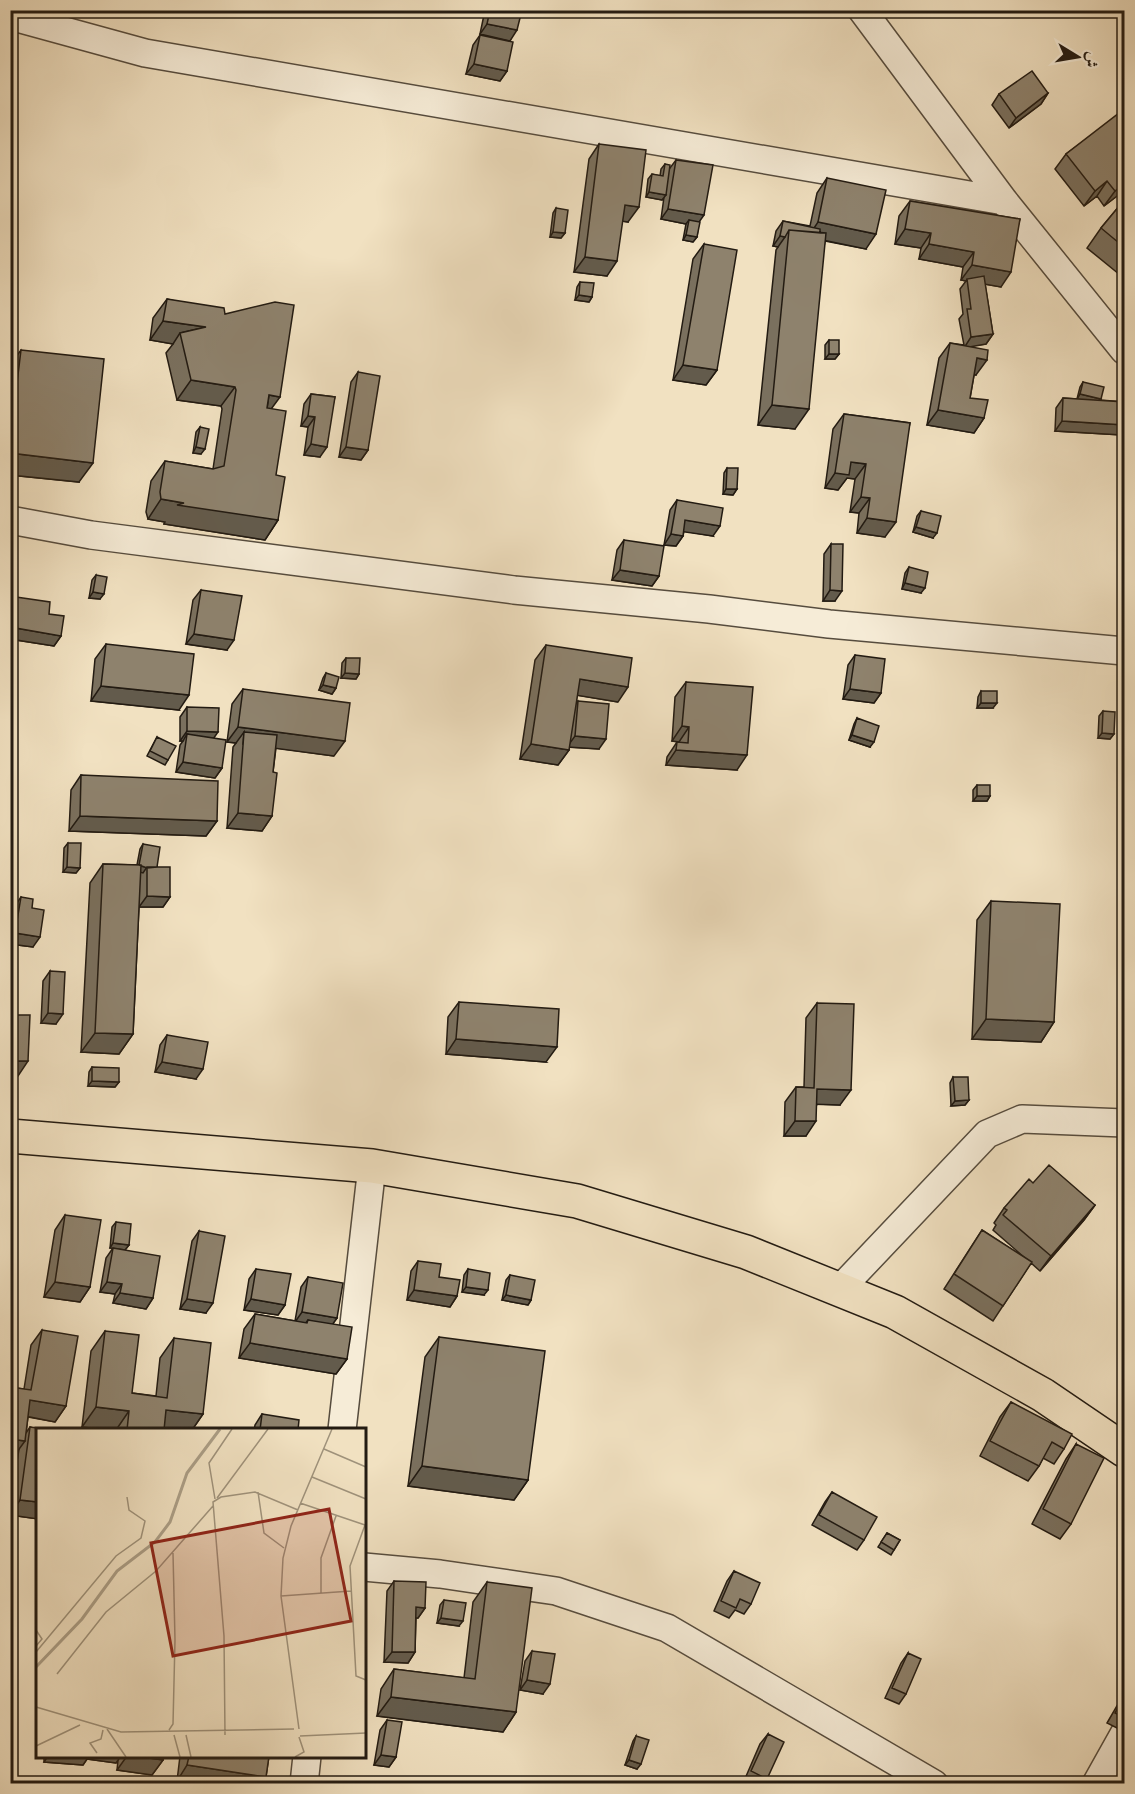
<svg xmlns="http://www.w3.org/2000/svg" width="1135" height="1794" font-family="'EB Garamond',Amiri,serif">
  <rect width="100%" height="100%" fill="#f1e1c1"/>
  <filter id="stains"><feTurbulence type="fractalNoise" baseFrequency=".00333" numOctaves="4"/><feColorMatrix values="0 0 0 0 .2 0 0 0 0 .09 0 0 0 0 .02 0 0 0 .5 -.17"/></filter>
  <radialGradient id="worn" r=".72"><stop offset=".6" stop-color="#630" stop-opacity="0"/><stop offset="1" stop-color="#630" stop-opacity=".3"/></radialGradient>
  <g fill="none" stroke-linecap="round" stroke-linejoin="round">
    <g stroke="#564c3e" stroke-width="30">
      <path id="minor" d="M862,10L1004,201L1124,350
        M10,16L145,53L1004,201
        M10,520L91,535L514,590L709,609L829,624L1124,651
        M839,1290L987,1134L1022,1119L1124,1123
        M342,1430L372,1166
        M364,1567L440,1574L556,1591L667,1628L934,1784
        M304,1784L307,1756
        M1096,1784L1124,1734"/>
    </g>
    <g stroke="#231b12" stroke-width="36">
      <path id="major" d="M10,1136L372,1166L577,1201L746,1252L895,1312L1043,1395L1124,1450"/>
    </g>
    <use href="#minor" stroke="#f6ecd7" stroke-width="27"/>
    <use href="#major" stroke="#f1e1c1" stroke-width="33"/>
  </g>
  <path fill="#7a705e" stroke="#231b12" stroke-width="1.5" d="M485,10H522L510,41L480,34Z
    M480,35L507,71L500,81L466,74L473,45Z
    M1048,93L1041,104L1009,128L992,105L999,94Z
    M1125,111V190L1104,206L1097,196L1084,206L1055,169L1066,154Z
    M599,144L628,222L622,221L607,276L574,272L589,159Z
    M676,160L699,222L697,237L693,242L683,240L686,224L661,219L664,197L662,200L646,197L648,179L652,174L660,176L661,169L665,164L670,168Z
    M827,178L866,249L825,241L795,429L758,425L776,250L778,247L773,246L776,231L783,221L810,226L817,193Z
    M1125,199V279L1087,248L1101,228Z
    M910,201L1020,219L1001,287L985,284L993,334L986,344L970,346L976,375H974L970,398L984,418L974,433L927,425L939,358L950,343L964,345L959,319L963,314L960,289L966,281L961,280L963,267L919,259L921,248L895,244L899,216Z
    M556,208L565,233L561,238L550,237L553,213Z
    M704,244L717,370L706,385L673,380L693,259Z
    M580,282L592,297L589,302L575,300L577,287Z
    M167,299L225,314L271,408L278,520L265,540L164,524L165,522L148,519L146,512L151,481L165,461L213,469L222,409L221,406L177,400L166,353L173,344L150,340L153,318Z
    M829,340L839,354L835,359H825V345Z
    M21,350L79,482L10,475V365Z
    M358,372L368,450L361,460L339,457L351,382Z
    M1083,382L1100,400L1125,402V432L1122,435L1055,431L1056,408L1063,398L1077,399L1080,387Z
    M311,394L335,397L320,457L304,455L308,427L301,426L304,404Z
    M844,414L910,423L885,537L857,533L859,513L850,512L855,479L847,478L838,490L825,488L833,429Z
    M200,427L201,454L193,453L196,432Z
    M727,468L737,489L733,495L723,494L724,473Z
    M677,500L713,536L684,531L683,536L676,546L664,545L670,510Z
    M921,511L933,538L913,532L917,516Z
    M624,540L659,576L652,586L612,580L617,550Z
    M831,544L835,601H823L824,554Z
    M909,567L921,593L902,589L905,573Z
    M96,575L100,599L89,598L92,580Z
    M201,590L227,650L186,644L193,600Z
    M16,597L49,614L61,636L54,646L10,639V604Z
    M106,644L179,710L91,701L95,659Z
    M546,645L618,702L577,695L576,704L578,701L599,749L569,747V750L558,765L520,759L535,660Z
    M855,655L881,693L874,703L843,699L848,665Z
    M346,658L359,674L356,679L341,678L342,663Z
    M326,673L336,688L332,694L319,690L323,678Z
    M686,682L737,770L666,765L667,757L677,742H679L672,741L675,697Z
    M243,689L334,756L276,748L273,772L272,816L262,831L227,828L233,747L236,743L227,742L232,704Z
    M981,691L993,708H977L978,697Z
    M187,707L214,738L222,768L215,778L176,772L180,745L183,741H180V717Z
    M1103,711L1114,734L1110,739L1098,738L1099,716Z
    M857,718L870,747L849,740L854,724Z
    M157,737L168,760L165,765L147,756Z
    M81,775L217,821L206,836L69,831L71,790Z
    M977,785L990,796L987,801H973V790Z
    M68,843L80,868L76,873L63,872L64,848Z
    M143,844L157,867L170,897L163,907H139L133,1034L119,1054L81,1052L90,883L103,864L137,865L140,849Z
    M10,885L17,903L21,897L32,908L33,947L10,944Z
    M991,901L1054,1022L1041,1042L972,1039L977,920Z
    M50,971L56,1024L41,1023L43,981Z
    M459,1002L546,1062L446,1054L448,1017Z
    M817,1003L840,1105L817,1104L806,1136H784L785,1102L796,1087H804L806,1018Z
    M167,1035L196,1079L155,1072L160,1045Z
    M92,1067L119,1082L115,1087L88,1086L89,1072Z
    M953,1077L969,1100L965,1105L951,1106L950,1083Z
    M1033,1183L1095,1205L1084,1220L1040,1271L1031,1263L993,1321L944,1289L982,1230L1025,1258L993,1230L996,1225L994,1223L1004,1208Z
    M65,1215L90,1287L80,1302L44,1297L55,1230Z
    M116,1222L129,1245L125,1250L153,1298L146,1309L113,1303L115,1294L100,1292L106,1258L113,1248H110L112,1227Z
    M199,1231L206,1313L180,1309L192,1241Z
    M418,1261L439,1277L457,1296L450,1307L407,1300L411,1271Z
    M256,1269L285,1305L278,1315L244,1310L249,1279Z
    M468,1269L484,1295L462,1292L464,1275Z
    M510,1275L531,1300L528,1305L502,1300L506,1280Z
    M308,1277L337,1318L333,1323L347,1359L336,1374L239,1358L244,1329L255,1314L295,1321L301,1287Z
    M42,1330L66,1406L55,1422L28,1417L26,1433L30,1427L38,1430V1519L10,1515V1509L19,1449L14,1456L10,1455V1387L24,1389L31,1345Z
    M105,1331L132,1393L156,1396L160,1358L174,1338L203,1414L192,1430H107L82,1427L91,1351Z
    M439,1337L528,1480L514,1500L408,1486L425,1357Z
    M1011,1402L1064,1449L1054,1464L1043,1458L1039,1466L1028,1481L980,1456L1000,1417Z
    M262,1414L298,1430H254L255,1425Z
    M1076,1444L1071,1524L1060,1539L1032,1524L1066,1459Z
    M832,1492L864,1540L857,1550L812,1525L825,1502Z
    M887,1533L900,1540L891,1555L878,1547Z
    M734,1571L751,1604L744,1614L735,1610L729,1618L714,1611L727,1581Z
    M394,1581L425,1608L418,1618H416L415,1652L408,1663L384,1662L387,1591Z
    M487,1582L516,1712L503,1732L377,1716L381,1689L394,1669L464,1678L473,1602Z
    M444,1600L459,1626L437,1623L440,1605Z
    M532,1651L543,1694L520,1690L525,1661Z
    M908,1653L906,1694L899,1704L885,1698L901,1663Z
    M1125,1692V1732L1107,1723Z
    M387,1720L396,1757L389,1767L374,1765L380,1730Z
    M768,1734L767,1779L764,1784H749L744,1781L760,1744Z
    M636,1736L637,1769L625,1765L633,1741Z
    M44,1756H163V1760L152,1775L117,1770L118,1760L116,1763L87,1759L83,1765L44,1762Z
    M180,1756H269L266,1777L261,1784H197L177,1781Z"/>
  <path fill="#635b4c" stroke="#231b12" stroke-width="1.5" d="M487,24L517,30L510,41L480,34Z
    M474,64L507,71L500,81L466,74Z
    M1048,93L1041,104L1009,128L1016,118Z
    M1107,181L1097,196L1084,206L1095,191Z
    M1125,183V190L1104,206L1115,191Z
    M649,192L666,195L662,200L646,197Z
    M625,205L639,207L628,222L614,220Z
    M668,209L704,215L697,225L689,220L686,224L661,219Z
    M818,222L876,234L866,249L808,237Z
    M905,229L931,233L921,248L895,244Z
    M553,232L565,233L561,238L550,237Z
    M686,235L697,237L693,242L683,240Z
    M780,236L785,237L778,247L773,246Z
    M929,244L974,252L963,267L919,259Z
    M585,257L617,261L607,276L574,272Z
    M972,265L1011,272L1001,287L967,281V279L966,281L961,280Z
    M579,295L592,297L589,302L575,300Z
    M163,321L206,327L180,333L173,344L150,340Z
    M993,334L986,344L964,348L971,337Z
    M829,354H839L835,359H825Z
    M977,358L987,360L976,375L966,373Z
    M683,365L717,370L706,385L673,380Z
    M191,380L235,387L221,406L177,400Z
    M1080,394L1101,399L1097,404L1077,399Z
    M269,395L280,397L266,416Z
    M772,405L809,409L795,429L758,425Z
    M938,410L984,418L974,433L927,425Z
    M308,416L315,417L308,427L301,426Z
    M1062,421L1125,425V432L1122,435L1055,431Z
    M311,444L327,447L320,457L304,455Z
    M196,447L205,449L201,454L193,453Z
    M346,447L368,450L361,460L339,457Z
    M10,453L93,463L79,482L10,475Z
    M851,462L866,464L855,479L847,478L838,490L825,488L835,473Z
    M726,489H737L733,495L723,494Z
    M861,497L870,498L859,513L850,512Z
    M161,499L184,503L278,520L265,540L164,524L165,522L148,519Z
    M867,518L896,522L885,537L857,533Z
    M685,520L720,526L713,536L678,531Z
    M916,527L937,533L933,538L913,532Z
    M671,534L683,536L676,546L664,545Z
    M620,570L659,576L652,586L612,580Z
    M905,583L925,588L921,593L902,589Z
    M830,590L842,591L835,601H823Z
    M93,592L104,594L100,599L89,598Z
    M10,627L61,636L54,646L10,639Z
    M194,634L234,640L227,650L186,644Z
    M345,673L359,674L356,679L341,678Z
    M580,679L628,687L618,702L569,694Z
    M323,685L336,688L332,694L319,690Z
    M101,686L189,695L179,710L91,701Z
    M850,689L881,693L874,703L843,699Z
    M981,703H997L993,708H977Z
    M682,726L689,727L679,742L672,741Z
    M238,727L345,741L334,756L243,744L244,732L236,743L227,742Z
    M187,731L218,732L211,742L187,734L183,741H180Z
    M1102,733L1114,734L1110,739L1098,738Z
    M852,735L874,742L870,747L849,740Z
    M575,736L606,739L599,749L567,747Z
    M531,744L569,750L558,765L520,759Z
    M676,750L747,755L737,770L666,765Z
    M183,762L222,768L215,778L176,772Z
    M977,796H990L987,801H973Z
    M238,813L272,816L262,831L227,828Z
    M80,816L217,821L206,836L69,831Z
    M139,866L147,867L143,873L136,871Z
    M67,867L80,868L76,873L63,872Z
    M147,896L170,897L163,907H139Z
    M10,929H16L10,938Z
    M15,933L40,937L33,947L10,944V940Z
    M48,1013L63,1014L56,1024L41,1023Z
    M986,1019L1054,1022L1041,1042L972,1039Z
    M95,1033L133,1034L119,1054L81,1052Z
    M456,1039L557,1047L546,1062L446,1054Z
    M10,1061H28L18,1076H10Z
    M162,1062L203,1069L196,1079L155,1072Z
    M92,1081L119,1082L115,1087L88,1086Z
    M817,1089L851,1090L840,1105L807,1104Z
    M969,1100L965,1105L951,1106L955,1101Z
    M795,1121H816L806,1136H784Z
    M1095,1205L1084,1220L1040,1271L1051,1256Z
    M113,1243L129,1245L125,1250L110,1248Z
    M55,1282L90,1287L80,1302L44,1297Z
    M107,1282L122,1284L115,1294L100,1292Z
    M466,1287L488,1290L484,1295L462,1292Z
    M414,1290L457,1296L450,1307L407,1300Z
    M120,1293L153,1298L146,1309L113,1303Z
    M506,1295L531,1300L528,1305L502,1300Z
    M187,1299L213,1303L206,1313L180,1309Z
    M251,1299L285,1305L278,1315L244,1310Z
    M302,1312L337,1318L330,1328L308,1320L305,1324L295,1322Z
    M250,1343L347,1359L336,1374L239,1358Z
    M30,1400L66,1406L55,1422L20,1415Z
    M96,1407L129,1411L116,1430H107L82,1427Z
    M166,1410L203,1414L192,1430H153Z
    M10,1439L25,1441L14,1456L10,1455Z
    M422,1466L528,1480L514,1500L408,1486Z
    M20,1500L38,1502V1519L10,1515Z
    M416,1607L425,1608L418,1618H409Z
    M441,1618L463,1621L459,1626L437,1623Z
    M392,1652H415L408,1663L384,1662Z
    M527,1680L550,1684L543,1694L520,1690Z
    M391,1697L516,1712L503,1732L377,1716Z
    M381,1755L396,1757L389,1767L374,1765Z
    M48,1756H121L116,1763L87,1759L83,1765L44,1762Z
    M127,1756H135L163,1760L152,1775L117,1770Z
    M629,1760L641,1764L637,1769L625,1765Z
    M187,1765L266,1777L261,1784H197L177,1781Z"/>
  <path fill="#8e826d" stroke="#231b12" stroke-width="1.5" d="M490,10H522L517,30L487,24Z
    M480,35L513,42L507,71L474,64Z
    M1032,71L1048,93L1016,118L999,94Z
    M1123,110L1125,111V183L1115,191L1107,181L1095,191L1066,154Z
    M599,144L646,150L639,207L625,205L617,261L585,257Z
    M676,160L713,165L704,215L668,209Z
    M665,164L670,165L666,195L649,192L652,174L663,176Z
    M827,178L886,190L876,234L818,222Z
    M1125,199V248L1101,228Z
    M910,201L1020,219L1011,272L972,265L974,252L929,244L931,233L905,229Z
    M556,208L568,210L565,233L553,232Z
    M689,220L700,222L697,237L686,235Z
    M783,221L820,229V233L789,230L785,237L780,236Z
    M789,230L826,233L809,409L772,405Z
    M704,244L737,250L717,370L683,365Z
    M984,276L993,334L971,337L967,309H971L967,279Z
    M580,282L594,283L592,297L579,295Z
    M167,299L224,308L225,314L275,302L294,305L280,397L269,395L267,408L286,411L276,475L285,477L278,520L177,505L184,503L161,499L160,492L165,461L213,469L224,466L236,390L235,387L191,380L180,333L206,327L163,321Z
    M829,340H839V354H829Z
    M950,343L988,350L987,360L977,358L970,398L988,400L984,418L938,410Z
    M21,350L104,359L93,463L10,453V441Z
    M358,372L380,376L368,450L346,447Z
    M1083,382L1104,387L1101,399L1080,394Z
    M311,394L335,397L327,447L311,444L315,417L308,416Z
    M1063,398L1125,402V425L1062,421Z
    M844,414L910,423L896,522L867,518L870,498L861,497L866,464L851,462L849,475L835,473Z
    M200,427L209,429L205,449L196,447Z
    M727,468H738L737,489H726Z
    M677,500L723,508L720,526L685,520L683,536L671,534Z
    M921,511L941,516L937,533L916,527Z
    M624,540L664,546L659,576L620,570Z
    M831,544H843L842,591L830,590Z
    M909,567L928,572L925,588L905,583Z
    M96,575L107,577L104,594L93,592Z
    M201,590L242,596L234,640L194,634Z
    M16,597L50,602L49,614L64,616L61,636L10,627V604L15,605Z
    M106,644L194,654L189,695L101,686Z
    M546,645L632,658L628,687L580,679L569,750L531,744Z
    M855,655L885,659L881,693L850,689Z
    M346,658H360L359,674L345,673Z
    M326,673L339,677L336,688L323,685Z
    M686,682L753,687L747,755L676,750L677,742L688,743L689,727L682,726Z
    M243,689L350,703L345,741L238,727Z
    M981,691H997V703H981Z
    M578,701L609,704L606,739L575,736Z
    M187,707L219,708L218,732L187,731Z
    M1103,711L1115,712L1114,734L1102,733Z
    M857,718L879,726L874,742L852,735Z
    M244,732L277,735L273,772L277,773L272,816L238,813Z
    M187,734L226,740L222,768L183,762Z
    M157,737L176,746L168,760L150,751Z
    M81,775L218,781L217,821L80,816Z
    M977,785H990V796H977Z
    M68,843H81L80,868L67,867Z
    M143,844L160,847L157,867L147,868L139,865Z
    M103,864L141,865L133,1034L95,1033Z
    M147,867H170V897L147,896Z
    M10,885H17L16,929H10Z
    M21,897L33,899L32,908L44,910L40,937L15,933Z
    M991,901L1060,904L1054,1022L986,1019Z
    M50,971L65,972L63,1014L48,1013Z
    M459,1002L559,1009L557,1047L456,1039Z
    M817,1003L854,1004L851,1090L817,1089L816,1121H795L796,1087L814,1088Z
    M10,1015H30L28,1061H10Z
    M167,1035L208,1042L203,1069L162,1062Z
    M92,1067L119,1068V1082L92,1081Z
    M953,1077H968L969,1100L955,1101Z
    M1049,1165L1095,1205L1051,1256L1003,1215L1007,1210L1004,1208L1029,1179L1033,1183Z
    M65,1215L101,1220L90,1287L55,1282Z
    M116,1222L131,1224L129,1245L113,1243Z
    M982,1230L1032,1262L1003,1306L954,1274Z
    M199,1231L225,1236L213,1303L187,1299Z
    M113,1248L160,1256L153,1298L120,1293L122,1284L107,1282Z
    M418,1261L441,1264L439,1277L460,1280L457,1296L414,1290Z
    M256,1269L291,1274L285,1305L251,1299Z
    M468,1269L490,1273L488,1290L466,1287Z
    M510,1275L535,1280L531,1300L506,1295Z
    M308,1277L343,1283L337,1318L302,1312Z
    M255,1314L307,1323L308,1320L352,1327L347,1359L250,1343Z
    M42,1330L78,1336L66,1406L30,1400L25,1441L10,1439V1387L31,1390Z
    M105,1331L139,1335L132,1393L167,1398L174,1338L211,1343L203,1414L166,1410L164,1430H127L129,1411L96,1407Z
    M439,1337L545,1351L528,1480L422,1466Z
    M1011,1402L1072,1434L1064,1449L1052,1442L1039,1466L990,1441Z
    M262,1414L299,1420L298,1430H260Z
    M30,1427L52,1430H38V1502L20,1500Z
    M1076,1444L1104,1458L1071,1524L1043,1509Z
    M832,1492L877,1517L864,1540L819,1515Z
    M887,1533L900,1540L894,1550L881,1542Z
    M734,1571L760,1583L751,1604L740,1599L736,1608L721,1601Z
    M394,1581L426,1582L425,1608L416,1607L415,1652H392Z
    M487,1582L532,1588L516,1712L391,1697L394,1669L475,1679Z
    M444,1600L466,1603L463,1621L441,1618Z
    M532,1651L555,1654L550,1684L527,1680Z
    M908,1653L921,1659L906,1694L892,1688Z
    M1125,1695V1718L1115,1713Z
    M387,1720L402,1722L396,1757L381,1755Z
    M768,1734L784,1742L767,1779L751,1771Z
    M636,1736L649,1740L641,1764L629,1760Z
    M135,1756H163V1760Z
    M189,1756H269L266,1777L187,1765Z"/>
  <g transform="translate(36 1428)">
    <rect width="330" height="330" fill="#f1e1c1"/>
    <path fill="none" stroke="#ab9e86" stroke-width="3" d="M0,239L46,191L81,143L119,114L134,94L151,45L184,1"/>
    <path fill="none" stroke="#9f927b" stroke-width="1.5" d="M288,21L330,39M276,49L330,71M222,64L228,105L248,120M181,70L232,1M179,71L173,35L196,1M264,75L329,97M329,97L314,138L320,248L330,252M285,165V130L300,88M245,168L315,163M0,202L6,211L0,218M0,224L80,128L105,110L109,93L93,82L91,69M21,246L70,184L120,143L177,78M0,279L85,304L258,301M71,301L90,329M263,301L245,168L247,130L255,98L296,1M133,302L137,296L139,212L137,125M138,307L144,329M150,307L155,329M189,307L188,208L177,74L185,69L219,64L262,82M264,308L330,305M0,318L44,297M61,325L54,315L65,311L67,302M259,329L268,324L263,309"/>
    <path fill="#8f2418" fill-opacity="0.15" stroke="#8f2418" stroke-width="3" d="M293,81L315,193L137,228L115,115Z"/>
    <rect width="330" height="330" fill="none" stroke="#231b12" stroke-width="3"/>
  </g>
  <rect width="1135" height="1794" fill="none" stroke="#f1e1c1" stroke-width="36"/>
  <rect x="12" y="12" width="1111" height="1770" fill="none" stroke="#231b12" stroke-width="3"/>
  <rect x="18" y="18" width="1099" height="1758" fill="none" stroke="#231b12" stroke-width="1.5"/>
  <g transform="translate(1078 57) rotate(101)" stroke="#f6ecd7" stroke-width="4.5" paint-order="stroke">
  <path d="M0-4.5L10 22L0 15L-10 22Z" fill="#231b12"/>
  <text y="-9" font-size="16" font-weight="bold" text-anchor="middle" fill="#231b12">ش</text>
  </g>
  <rect width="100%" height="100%" filter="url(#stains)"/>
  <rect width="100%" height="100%" fill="url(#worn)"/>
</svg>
